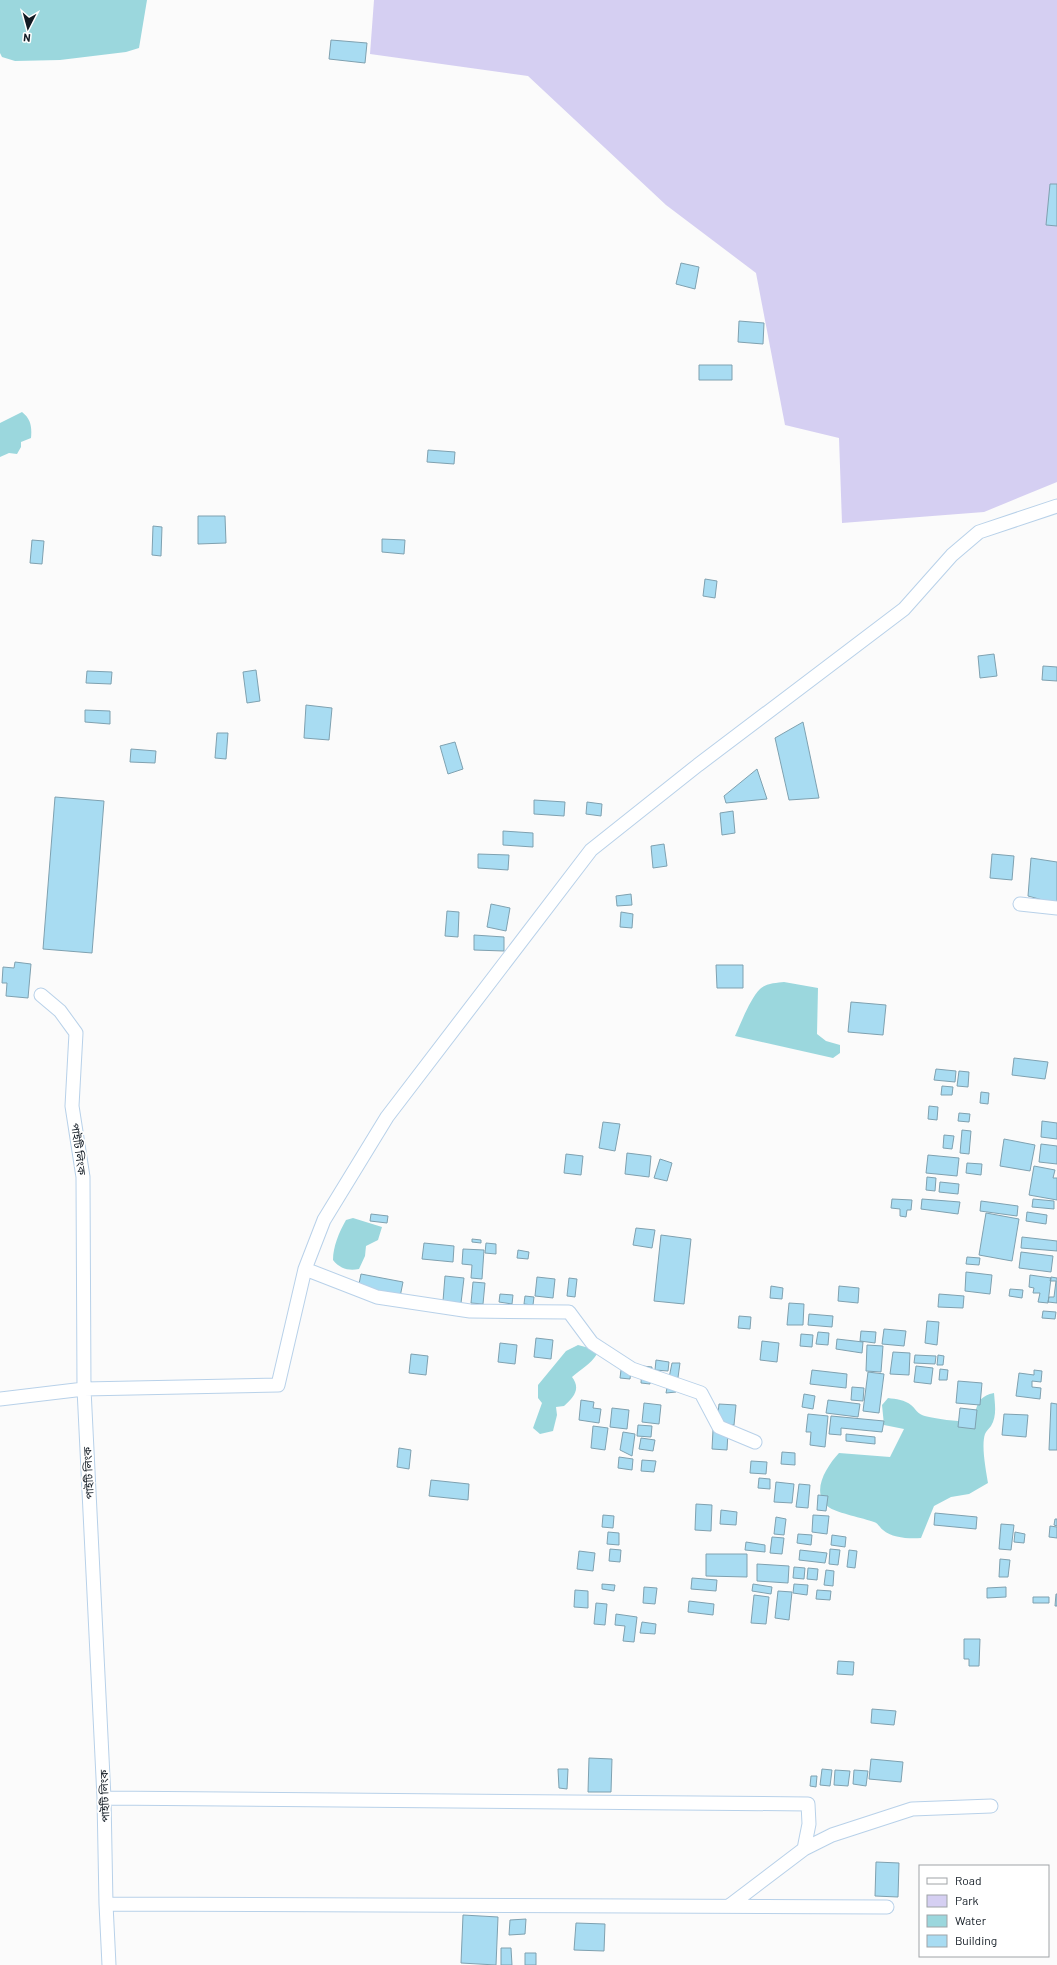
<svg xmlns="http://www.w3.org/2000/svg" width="1057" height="1965" font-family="Barlow,'Noto Sans Bengali',sans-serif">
  <rect width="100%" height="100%" fill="#fbfbfb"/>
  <path fill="#d5cff2" d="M374,0H1057V482L984,512L842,523L839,438L785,425L756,273L666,205L528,76L370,54Z"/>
  <path fill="#9bd7dd" d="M0,0H147L139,48L126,52L60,60L15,61L2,57L0,53Z
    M22,412C31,419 32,427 31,438L21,442V447L17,454L9,453L0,457V423Z
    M784,982L818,988L817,1034L826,1041L840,1045V1053L833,1058L735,1036C741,1023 750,999 760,989C766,983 777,983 784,982Z
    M353,1218L382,1227L378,1240L366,1246L365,1256L359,1269C349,1271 340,1269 333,1260C333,1247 339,1232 346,1220Z
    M578,1345L589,1348L597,1354C590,1365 582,1368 572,1377C581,1389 574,1397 564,1406L556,1407L557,1415L553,1431L540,1434L533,1428L542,1403L538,1398V1385L566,1351Z
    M994,1393C995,1405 997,1416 991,1426C989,1429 986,1431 985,1434C981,1446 986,1470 988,1483L969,1494L951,1497L934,1506L921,1538C909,1539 892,1538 883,1530C879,1527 879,1524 874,1522C863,1518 838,1513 830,1508C809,1494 826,1467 839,1453L890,1457L904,1429L884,1425L882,1405L888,1398C896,1399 905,1400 911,1405C915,1408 917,1413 922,1415C928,1418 959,1422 965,1421C982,1418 969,1398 994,1393Z"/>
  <path fill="#a8dcf2" stroke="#7fa1b0" d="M331,40L367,43L365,63L329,59Z
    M1050,184H1057V226L1046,225Z
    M681,263L699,267L695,289L676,284Z
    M739,321L764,323L763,344L738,342Z
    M699,365H732V380H699Z
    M428,450L455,452L454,464L427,462Z
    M198,516H225L226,543L198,544Z
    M153,526L162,527L161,556L152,555Z
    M382,539L405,540L404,554L382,552Z
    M32,540L44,541L42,564L30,563Z
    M705,579L717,581L715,598L703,596Z
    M994,654L997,676L980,678L978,656Z
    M1043,666L1057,667V681L1042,680Z
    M256,670L260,701L247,703L243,672Z
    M87,671L112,672L111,684L86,683Z
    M306,705L332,708L329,740L304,738Z
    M85,710L110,711V724L85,722Z
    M803,722L819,798L789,800L775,738Z
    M217,733H228L226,759L215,758Z
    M455,742L463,769L448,774L440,746Z
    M131,749L156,751L155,763L130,762Z
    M757,769L767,799L726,803L724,796Z
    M55,797L104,801L92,953L43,949Z
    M534,800L565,802L564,816L534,814Z
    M587,802L602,804L601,816L586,814Z
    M733,811L735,833L722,835L720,813Z
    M503,831L533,833V847L503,845Z
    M664,844L667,866L653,868L651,846Z
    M478,854L509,855L508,870L478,868Z
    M992,854L1014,856L1012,880L990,878Z
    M1031,858L1057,862V904L1028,896Z
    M631,894L632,905L617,906L616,896Z
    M491,904L510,908L506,931L487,927Z
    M447,911L459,912L458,937L445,936Z
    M621,912L633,914L632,928L620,927Z
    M474,935L504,937V951L474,950Z
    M15,962L31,964L28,998L6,996L7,983H2L3,967L14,968Z
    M716,965H743V988H717Z
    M851,1002L886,1005L883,1035L848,1032Z
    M1014,1058L1048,1062L1045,1079L1012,1075Z
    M936,1069L956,1071L955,1082L934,1080Z
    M959,1071L969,1072L968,1087L957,1086Z
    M942,1086L953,1087L952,1095H941Z
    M981,1092L989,1093L988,1104L980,1103Z
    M929,1106L938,1107L937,1120L928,1119Z
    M959,1113L970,1114L969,1122L958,1121Z
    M1042,1121L1057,1123V1139L1041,1137Z
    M603,1122L620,1124L615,1151L599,1148Z
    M962,1130L971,1131L969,1154L960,1153Z
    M944,1135L954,1136L952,1149L943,1148Z
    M1004,1139L1035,1145L1030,1171L1000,1166Z
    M1041,1144L1057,1146V1164L1039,1162Z
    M627,1153L651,1156L649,1177L625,1174Z
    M566,1154L583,1156L581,1175L564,1173Z
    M928,1155L959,1158L957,1176L926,1173Z
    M660,1159L672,1163L667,1181L654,1178Z
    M967,1163L982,1164L981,1175L966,1173Z
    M1034,1166L1055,1170L1053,1178H1057V1200L1029,1195Z
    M927,1177L936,1178L935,1191L926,1190Z
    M940,1182L959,1184L958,1194L939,1192Z
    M892,1199L912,1200L911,1210H907L906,1217L900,1216V1209L891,1208Z
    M922,1199L960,1202L958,1214L921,1209Z
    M1033,1199L1054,1201V1209L1032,1207Z
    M981,1201L1018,1206L1017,1216L980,1211Z
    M1027,1212L1047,1215L1046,1224L1026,1221Z
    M986,1213L1019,1219L1012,1261L979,1255Z
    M371,1214L388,1216L387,1223L370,1221Z
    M636,1228L655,1230L652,1248L633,1245Z
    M661,1235L691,1239L684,1304L654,1301Z
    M1022,1237L1057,1241V1251L1021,1248Z
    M472,1239L481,1240V1243L472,1242Z
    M424,1243L454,1246L453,1262L422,1259Z
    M486,1243L496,1244V1254L485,1253Z
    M463,1249L484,1250L482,1279L471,1278L472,1265L462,1264Z
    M518,1250L529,1252L528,1259L517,1258Z
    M1021,1252L1053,1256L1051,1272L1019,1268Z
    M967,1257L980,1258L979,1265L966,1264Z
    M966,1272L992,1275L990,1294L965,1291Z
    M361,1274L403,1282L400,1297L358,1289Z
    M1030,1275L1051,1278L1048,1303L1038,1302L1040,1293H1033L1034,1288L1029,1287Z
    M445,1276L464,1278L461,1303L443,1301Z
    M537,1277L555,1279L553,1298L535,1296Z
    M1051,1277L1057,1278V1303L1048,1302L1049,1297H1054L1056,1281H1050Z
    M569,1278L577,1279L575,1297L567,1296Z
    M473,1282L485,1283L483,1304L471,1303Z
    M771,1286L783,1288L782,1299L770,1298Z
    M839,1286L859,1288L858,1303L838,1301Z
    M1010,1289L1023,1290L1022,1298L1009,1296Z
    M500,1294L513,1295L512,1304L499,1302Z
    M939,1294L964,1296L963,1308L938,1307Z
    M525,1296L534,1297L533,1305L524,1304Z
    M789,1303L804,1304L803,1325H787Z
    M1043,1311L1056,1312L1055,1319L1042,1318Z
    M809,1314L833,1316L832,1327L808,1325Z
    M739,1316L751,1317L750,1329L738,1328Z
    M927,1321L939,1322L937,1345L925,1343Z
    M884,1329L906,1331L904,1346L882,1344Z
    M861,1331L876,1332L875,1343L860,1341Z
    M818,1332L829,1333L828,1345L816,1344Z
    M801,1334L813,1335L812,1347L800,1346Z
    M536,1338L553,1340L551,1359L534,1357Z
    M837,1339L863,1342L862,1353L836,1349Z
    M762,1341L779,1343L777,1362L760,1360Z
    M500,1343L517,1345L515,1364L498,1362Z
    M867,1345L883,1346L881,1372L866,1371Z
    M893,1352L910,1353L909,1375L890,1374Z
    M411,1354L428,1356L426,1375L409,1373Z
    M915,1355L936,1356L935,1364L914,1363Z
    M938,1355L944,1356L943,1365H937Z
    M656,1360L669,1362L668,1371L655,1370Z
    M672,1363H680L676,1392L666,1393Z
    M642,1366L652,1367L650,1384L641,1383Z
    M916,1366L933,1368L931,1384L914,1382Z
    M940,1369L948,1370L947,1380H939Z
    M621,1370L631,1371L630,1379L620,1378Z
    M812,1370L847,1374L846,1388L810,1384Z
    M1034,1370L1042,1371L1041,1382L1032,1381V1387L1041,1388L1040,1399L1016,1396L1019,1373L1034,1375Z
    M868,1372L884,1374L879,1413L863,1411Z
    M958,1381L982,1383L980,1405L956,1403Z
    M852,1387L864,1388L863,1401L851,1400Z
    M804,1394L815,1396L813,1409L802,1407Z
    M581,1400L594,1402L593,1408L601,1409L599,1423L579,1420Z
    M828,1400L860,1404L858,1417L826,1413Z
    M644,1403L661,1405L659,1424L642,1422Z
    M1051,1403L1057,1404V1450H1049Z
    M719,1404L736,1405L734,1425L717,1423Z
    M612,1408L629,1410L627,1429L610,1427Z
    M960,1408L977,1410L975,1429L958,1427Z
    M808,1414L828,1416L825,1447L810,1445L811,1432H806Z
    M1004,1414L1028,1415L1026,1437L1002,1435Z
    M831,1416L884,1421L882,1432L841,1428V1435L829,1434Z
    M638,1425L652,1426L651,1437L637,1436Z
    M593,1426L608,1428L605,1450L591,1448Z
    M713,1430L728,1432L727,1450L712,1449Z
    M623,1432L635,1434L632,1456L620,1450Z
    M846,1434L875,1437V1444L846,1441Z
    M641,1438L655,1440L653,1451L639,1449Z
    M399,1448L411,1450L409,1469L397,1467Z
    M782,1452L795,1453V1465L781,1464Z
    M619,1457L633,1459L632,1470L618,1468Z
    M642,1460L656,1461L654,1472L641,1471Z
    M751,1461L767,1462L766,1474L750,1473Z
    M759,1478L770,1479V1489L758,1488Z
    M431,1480L469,1484L468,1500L429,1496Z
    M776,1482L794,1484L792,1503L774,1502Z
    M799,1484L810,1485L808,1508L796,1507Z
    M818,1495L828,1496L826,1511L817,1510Z
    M696,1504L712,1505L711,1531L695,1530Z
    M721,1510L737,1512L736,1525L720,1524Z
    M935,1513L977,1517L976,1529L934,1525Z
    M603,1515L614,1516L613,1528L602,1527Z
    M813,1515L829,1516L827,1534L812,1532Z
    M776,1517L786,1519L784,1535L774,1534Z
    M1055,1519H1057V1526L1054,1525Z
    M1001,1524L1014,1525L1011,1550L999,1549Z
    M1050,1526L1057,1527V1538L1049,1537Z
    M608,1532L619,1533V1545L607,1544Z
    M1015,1532L1025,1534L1024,1543L1014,1542Z
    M798,1534L812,1535L811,1545L797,1543Z
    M832,1535L846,1537L845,1547L831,1545Z
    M772,1537L784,1538L782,1554L770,1553Z
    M746,1542L765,1545V1552L745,1550Z
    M610,1549L621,1550L620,1562L609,1561Z
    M830,1549L840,1550L838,1565L829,1564Z
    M800,1550L827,1553L825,1563L799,1560Z
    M849,1550L857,1551L855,1568L847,1567Z
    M579,1551L595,1553L593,1571L577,1569Z
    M706,1554H747V1577L706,1576Z
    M1000,1559L1010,1560L1008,1577H999Z
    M757,1564L789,1566L788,1583L757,1581Z
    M794,1567L805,1568L804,1579L793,1578Z
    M808,1568L818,1569L817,1580L807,1579Z
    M826,1570L834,1571L833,1586L824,1585Z
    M692,1578L717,1580L716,1591L691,1589Z
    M602,1584L615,1585L614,1591L602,1589Z
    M753,1584L772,1587L771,1594L752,1591Z
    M794,1584L808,1585L807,1595L793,1593Z
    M644,1587L657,1588L655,1604L643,1603Z
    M1006,1587V1597L987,1598V1588Z
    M575,1590L588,1591V1608L574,1607Z
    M817,1590L831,1591L830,1600L816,1599Z
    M778,1591L792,1592L789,1620L775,1618Z
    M1056,1594H1057V1606H1055Z
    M754,1595L769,1597L766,1624L751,1623Z
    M1033,1597H1049V1603H1033Z
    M689,1601L714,1604L713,1615L688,1612Z
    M596,1603L607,1604L605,1625L594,1624Z
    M616,1614L637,1617L634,1642L623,1641L625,1626L615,1625Z
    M642,1622L656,1624L655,1634L640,1633Z
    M964,1639H980L979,1666H969V1659H964Z
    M838,1661L854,1662L853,1675L837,1674Z
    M872,1709L896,1711L894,1725L871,1723Z
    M589,1758L612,1759L611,1792H588Z
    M871,1759L903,1762L901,1782L869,1779Z
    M558,1769H568L567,1789L559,1788Z
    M822,1769L832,1770L830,1786L820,1785Z
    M835,1770L850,1771L848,1786L834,1785Z
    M854,1770L868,1771L866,1786L853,1784Z
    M811,1776H817L816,1787L810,1786Z
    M876,1862L899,1863L898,1897L875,1896Z
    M463,1915L498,1917L496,1965L461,1963Z
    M526,1919L525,1934L509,1935L510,1920Z
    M576,1923L605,1924L604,1951L574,1950Z
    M501,1948H511L512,1965H501Z
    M525,1953H536V1965H525Z"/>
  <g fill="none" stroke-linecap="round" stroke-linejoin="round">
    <g stroke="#b8d1e9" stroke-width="15">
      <path id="street" d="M1020,904L1057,908
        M41,995L60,1011L76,1033L72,1106L83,1177L84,1389L104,1798L106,1904L109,1965
        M305,1269L377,1297L470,1311L569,1312L592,1343L632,1369L701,1393L719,1427L755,1442
        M0,1399L84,1389L278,1385L305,1269L324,1220L387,1117L591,850L698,765L904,609L952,555L979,532L1057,506
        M104,1798L808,1804L809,1824L804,1849L729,1906
        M804,1849L832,1835L912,1809L991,1806
        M106,1904L887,1907"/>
    </g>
    <use href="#street" stroke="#fff" stroke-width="13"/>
  </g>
  <g text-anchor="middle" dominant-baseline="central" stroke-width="3.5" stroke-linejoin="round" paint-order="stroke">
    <g font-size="11" fill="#121b24" stroke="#fff">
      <text transform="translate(79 1149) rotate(82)">পাইটি লিংক</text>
      <text transform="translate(88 1473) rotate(-93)">পাইটি লিংক</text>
      <text transform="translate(104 1796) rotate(-92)">পাইটি লিংক</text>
    </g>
  </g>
  <rect x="919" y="1865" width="130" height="92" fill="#ffffff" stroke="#a0a4a7"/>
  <rect x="927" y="1878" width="20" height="6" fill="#ffffff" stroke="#a0a4a7"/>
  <text x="955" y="1885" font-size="12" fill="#121b24">Road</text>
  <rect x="927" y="1895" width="20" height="12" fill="#d5cff2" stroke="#a0a4a7"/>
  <text x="955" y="1905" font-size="12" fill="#121b24">Park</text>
  <rect x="927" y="1915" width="20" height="12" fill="#9bd7dd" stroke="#a0a4a7"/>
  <text x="955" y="1925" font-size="12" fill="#121b24">Water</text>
  <rect x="927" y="1935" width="20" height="12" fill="#a8dcf2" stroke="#a0a4a7"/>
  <text x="955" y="1945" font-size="12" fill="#121b24">Building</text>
  <g transform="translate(28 28) rotate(186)" stroke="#ffffff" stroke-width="3" paint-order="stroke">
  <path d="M0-3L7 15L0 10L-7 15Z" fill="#121b24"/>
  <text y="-6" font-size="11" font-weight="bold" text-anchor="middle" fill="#121b24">N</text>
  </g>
</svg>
